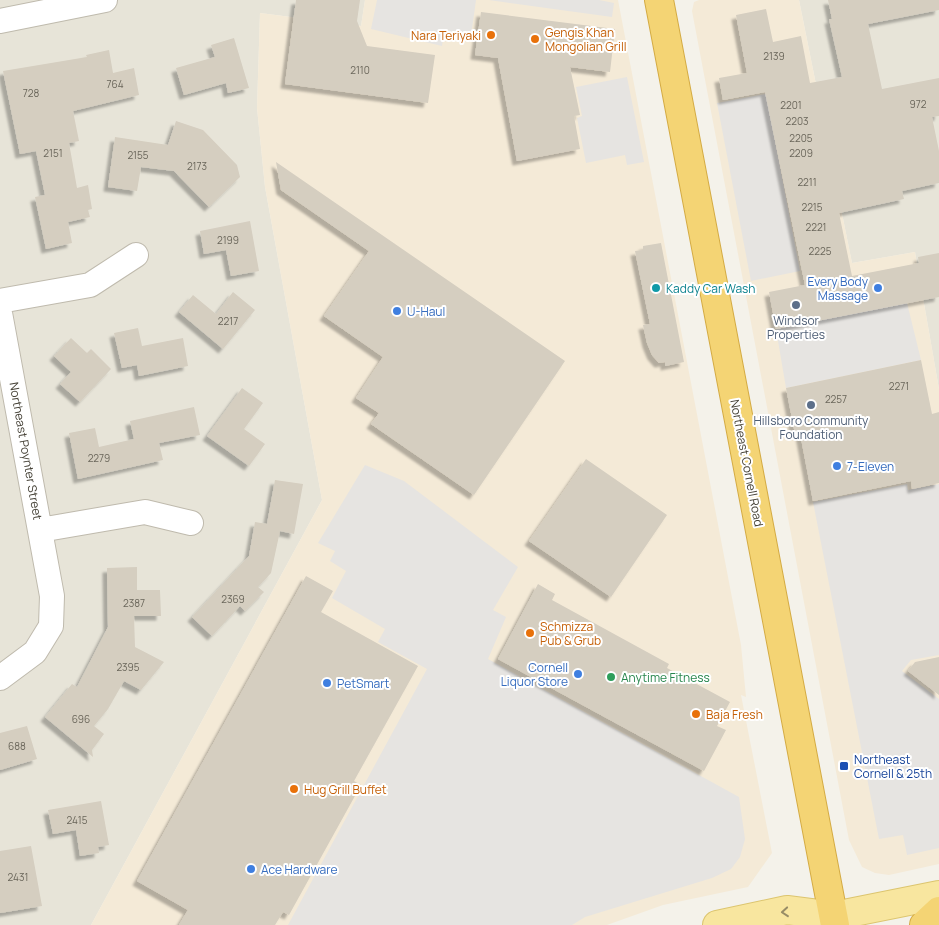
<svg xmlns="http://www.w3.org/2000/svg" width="939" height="925" font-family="Manrope,sans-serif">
  <defs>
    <filter id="shadow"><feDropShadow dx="-4.5" dy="4.5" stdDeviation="1" flood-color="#0004"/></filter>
  </defs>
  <rect width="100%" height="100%" fill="#f4f2ea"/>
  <path fill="#e7e4d8" d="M0,0H365L361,26L260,13L257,108L265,187L322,500L91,925H0Z
    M799,0H939V389L915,252L852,263Z"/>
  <path fill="#f4ead7" d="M365,0H618L741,645L746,697L741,695L772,853L748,887L663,905L607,925H91L322,500L265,187L257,108L260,13L361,26Z
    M699,0H799L852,263L915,252L939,389V864L889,875L875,873L862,867L849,840L692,11L694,2Z"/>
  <path fill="#e6e4e1" d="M377,0H476L471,36L444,32L442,46L371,29Z
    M489,0H599L614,3L612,17Z
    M627,77L644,162L627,165L625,155L586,163L577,118L582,116L576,87Z
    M766,94L800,271L751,281L717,103Z
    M907,303L921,360L786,388L776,329Z
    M365,465L404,481L518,567L493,610L506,617L488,659L739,797L745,839L740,857L731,869L712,878L585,917L572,925H288L427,669L378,642L385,629L332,598L346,571L330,561L335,551L318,543Z
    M907,484L908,490L939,484V655L911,660L902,671L939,699V848L907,855L903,835L879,839L813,502Z"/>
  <path fill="#d5cec0" filter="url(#shadow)" d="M296,0H360L357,21L367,46L435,55L428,103L285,84Z
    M828,0H939V10L868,24L882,89L939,78V116L932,117L939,151V183L902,191L904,199L839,213L852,276L919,263L918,257L939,253V297L776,329L769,292L805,285L765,92L723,100L719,78L747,73L736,15L766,9L773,42L801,36L810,83L842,77L829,19H832Z
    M481,12L615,29L610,72L570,67L580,115L574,116L580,149L517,161L498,58L475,55Z
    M234,38L249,88L228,93L226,83L184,95L176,68L215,57L211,45Z
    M109,50L113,73L134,68L139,95L73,111L79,141L69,143L77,188L88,185L92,209L88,210L90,217L68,222L72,243L46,249L35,197L45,195L36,151L20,154L3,71L87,57L86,55Z
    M176,121L203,130L237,165L240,177L209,207L174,171L141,167L137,191L108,187L115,137L168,145Z
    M276,162L565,361L474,495L371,424L379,413L356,398L383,357L324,316L369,251L281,190Z
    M250,221L259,271L231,276L226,250L204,254L200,231Z
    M661,243L684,362L665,366V362L659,363L652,355L647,343L643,325L650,324L635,251L643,250V246Z
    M233,292L255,310L223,349L179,312L193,295L216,314Z
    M138,328L142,346L183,338L188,366L139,376L137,365L122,368L114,333Z
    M71,338L87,353L91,349L111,369L80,402L60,384L71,372L54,356Z
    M921,360L932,414L939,412V483L912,489L911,481L813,501L800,433L795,434L786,388Z
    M242,388L263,403L244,429L265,444L249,466L207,436Z
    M194,407L200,435L159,443L163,460L78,479L69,433L95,428L99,447L134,439L130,421Z
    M586,459L667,515L611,597L529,541Z
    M275,480L303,484L294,534L280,531L271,573L258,587L264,592L245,611L240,606L212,636L192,617L249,556L255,522L267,524Z
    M137,567V590H160L161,616H134L135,647L164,662L141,690L124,681L108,709L94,726L104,734L92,750L93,757L45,717L72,684L77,687L108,627L107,568Z
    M306,576L333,591L321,612L418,666L354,781L361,785L289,915L283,912L275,925H179L188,910L137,881Z
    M538,584L555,594L552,600L669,664L667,668L730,702L717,726L726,730L704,771L498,659Z
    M939,657V695L908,671L915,662Z
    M27,726L37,759L0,770V733Z
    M101,801L109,845L98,847L99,853L80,856L76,830L53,834L48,810Z
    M31,846L42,906L0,913V851Z"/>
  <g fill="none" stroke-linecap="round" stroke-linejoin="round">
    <g stroke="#bfbaad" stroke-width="26">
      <path id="minor" d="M0,21L105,0
        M0,301L90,285L136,255
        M0,313L52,596L51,626L35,652L0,678
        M40,530L145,512L191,523"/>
    </g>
    <g stroke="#dcc56f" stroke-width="30">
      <path id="major" d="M717,925L787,910L834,916L939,895"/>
    </g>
    <g stroke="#d4ab44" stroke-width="30">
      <path id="highway" d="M659,0L835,925
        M924,925L939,911"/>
    </g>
    <use href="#minor" stroke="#fff" stroke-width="24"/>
    <use href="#major" stroke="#f8e69f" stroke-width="28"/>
    <use href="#highway" stroke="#f4d474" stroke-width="28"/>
  </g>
  <defs><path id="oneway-chevron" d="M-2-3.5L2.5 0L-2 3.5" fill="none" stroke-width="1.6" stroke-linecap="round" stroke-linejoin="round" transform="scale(1.25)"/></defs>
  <use stroke="#978c66" href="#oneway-chevron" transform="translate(785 912) rotate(175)"/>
  <g fill="#e8710a" stroke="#fff" stroke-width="2">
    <circle cx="491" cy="35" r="5"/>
    <circle cx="535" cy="39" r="5"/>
    <circle cx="530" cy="633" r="5"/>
    <circle cx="696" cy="714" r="5"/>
    <circle cx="294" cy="789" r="5"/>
  </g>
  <circle fill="#0f9aa8" stroke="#fff" stroke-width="2" cx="656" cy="288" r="5"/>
  <g fill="#3f7fe0" stroke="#fff" stroke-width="2">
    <circle cx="878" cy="288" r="5"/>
    <circle cx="397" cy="311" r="5"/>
    <circle cx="837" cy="466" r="5"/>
    <circle cx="578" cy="674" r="5"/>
    <circle cx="327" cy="683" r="5"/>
    <circle cx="251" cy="869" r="5"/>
  </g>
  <g fill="#5c6f8a" stroke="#fff" stroke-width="2">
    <circle cx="796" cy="305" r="5"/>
    <circle cx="811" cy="405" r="5"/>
  </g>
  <circle fill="#2e9e5b" stroke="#fff" stroke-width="2" cx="611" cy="677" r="5"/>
  <rect fill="#1a4fb4" stroke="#fff" stroke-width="2" x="839" y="761" width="10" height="10" rx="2.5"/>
  <g text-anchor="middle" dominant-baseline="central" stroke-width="4" stroke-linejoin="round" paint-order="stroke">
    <g font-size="10" fill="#6a665a">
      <text x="774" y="56">2139</text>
      <text x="360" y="70">2110</text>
      <text x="115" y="84">764</text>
      <text x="31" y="93">728</text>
      <text x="918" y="104">972</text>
      <text x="791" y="105">2201</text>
      <text x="797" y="121">2203</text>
      <text x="801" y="138">2205</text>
      <text x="53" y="153">2151</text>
      <text x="801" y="153">2209</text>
      <text x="138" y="155">2155</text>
      <text x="197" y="166">2173</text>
      <text x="807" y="182">2211</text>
      <text x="812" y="207">2215</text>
      <text x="816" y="227">2221</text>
      <text x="228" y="240">2199</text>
      <text x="820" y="251">2225</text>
      <text x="228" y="321">2217</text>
      <text x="899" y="386">2271</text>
      <text x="836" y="399">2257</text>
      <text x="99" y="458">2279</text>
      <text x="233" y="599">2369</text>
      <text x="134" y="603">2387</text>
      <text x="128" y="667">2395</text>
      <text x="81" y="719">696</text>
      <text x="17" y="746">688</text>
      <text x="77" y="820">2415</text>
      <text x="18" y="877">2431</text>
    </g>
    <g font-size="12" fill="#c56008" stroke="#fff" text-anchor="start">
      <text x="545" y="32">Gengis Khan<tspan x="545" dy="14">Mongolian Grill</tspan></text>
      <text x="481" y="35" text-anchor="end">Nara Teriyaki</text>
      <text x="540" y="626">Schmizza<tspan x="540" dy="14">Pub &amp; Grub</tspan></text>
      <text x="706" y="714">Baja Fresh</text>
      <text x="304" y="789">Hug Grill Buffet</text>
    </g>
    <g font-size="12" fill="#366cbe" stroke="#fff" text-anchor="start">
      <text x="868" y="281" text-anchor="end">Every Body<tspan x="868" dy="14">Massage</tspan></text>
      <text x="407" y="311">U-Haul</text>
      <text x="847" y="466">7-Eleven</text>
      <text x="568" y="667" text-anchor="end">Cornell<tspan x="568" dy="14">Liquor Store</tspan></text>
      <text x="337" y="683">PetSmart</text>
      <text x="261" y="869">Ace Hardware</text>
    </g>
    <g font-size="12" fill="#0d838f" stroke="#fff" text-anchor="start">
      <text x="666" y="288">Kaddy Car Wash</text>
    </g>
    <g font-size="12" fill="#4e5e75" stroke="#fff">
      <text x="796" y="320">Windsor<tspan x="796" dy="14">Properties</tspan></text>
      <text x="811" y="420">Hillsboro Community<tspan x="811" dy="14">Foundation</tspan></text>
    </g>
    <g font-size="12" fill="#474338" stroke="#fff">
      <text transform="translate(26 451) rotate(80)">Northeast Poynter Street</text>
      <text transform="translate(747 463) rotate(79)">Northeast Cornell Road</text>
    </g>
    <g font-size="12" fill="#27864d" stroke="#fff" text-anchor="start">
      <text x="621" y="677">Anytime Fitness</text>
    </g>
    <g font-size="12" fill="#164399" stroke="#fff" text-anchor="start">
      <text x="854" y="759">Northeast<tspan x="854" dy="14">Cornell &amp; 25th</tspan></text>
    </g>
  </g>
</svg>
